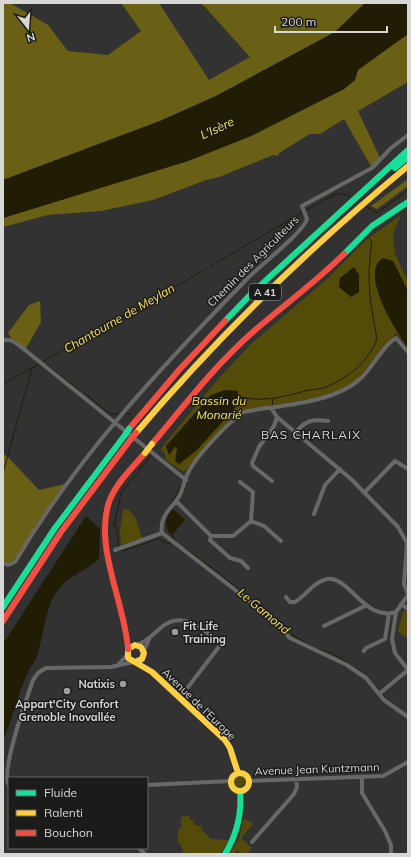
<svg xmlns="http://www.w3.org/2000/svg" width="411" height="857" font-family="Mulish,sans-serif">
  <rect width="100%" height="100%" fill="#323232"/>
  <path fill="#544b08" d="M401,215L393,233L395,254L408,281V348L396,333L356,381L330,395L240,412L228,422L185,471H182L166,460L165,454L161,450L162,447L218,379L251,344L327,279L367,239Z
    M123,509L129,510L136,519L142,538L121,545L120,532Z
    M407,609L408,610V639L398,631L403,612Z
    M233 781a6 6 0 1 1 12 0a6 6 0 1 1-12 0Z
    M189,816L190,820H192L196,826H201V829L211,839L229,840L220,854H183L181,844L178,843V829H181V817Z
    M244,818L253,824L241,838L252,848L247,854H242L237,850L234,854H230L239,839Z"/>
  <path fill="#6a6015" d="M3,3H10L48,25L68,51L108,55L141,31L121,3H159L209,80L250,57L205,7L199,3H365L335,32L216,96L160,121L3,180Z
    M408,34V82L358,111L381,160L372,168L344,119L320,134H310L279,153L278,156L273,155L219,177L206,180L153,200L101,211L48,215L3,227V218L188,161L251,136L344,89L355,80L357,70Z
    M408,179V186L377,209L371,206Z
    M40,301L41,322L25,350L13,341L8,333L29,305Z
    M5,454L39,490L65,484L11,565L3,563V460Z"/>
  <path fill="#211c04" d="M365,3H408V34L358,70L355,80L344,89L251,136L188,161L3,218V180L160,121L216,96L335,32Z
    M383,258L393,261L408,291V348C397,333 358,273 383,258Z
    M354,267L359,275V292L351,297L339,287L340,278Z
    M225,390L238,391L236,407L196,451L179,464L175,461L177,448L175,447L169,455L166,446L211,395Z
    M172,508L185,520L172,535C162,528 167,516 172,508Z
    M86,516L100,529L99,559C89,569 75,573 64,583C45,601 45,630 38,653C37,660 31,665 28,672C18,694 13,718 3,740V644Z"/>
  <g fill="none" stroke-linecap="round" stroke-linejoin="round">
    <path stroke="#211c04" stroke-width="1" d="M367,207L377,213L408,190
      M306,210L338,193L349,196
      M211,266L303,212
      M42,362L206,269
      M47,365L79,390
      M3,384L39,364
      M84,393L110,414H119
      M238,396C259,403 284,397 305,391C312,389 319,390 326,387C347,379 369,361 377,339C370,301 366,281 372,241L369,238
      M272,406L273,399
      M124,414H131
      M3,473L32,368
      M171,503L181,487
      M115,522L119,546
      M109,526L115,522L121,493L151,456
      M172,534L174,540
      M185,548L220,574
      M120,550L123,551L158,539L170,544
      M221,575L260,607
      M287,632L309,645
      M318,649L332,653L360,671L378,689
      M382,694L388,701"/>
    <path stroke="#686867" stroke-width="4" d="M3,340C12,338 18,345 25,350L186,480
      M271,408L277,417L351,479L398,527L407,543L404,584L408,594
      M295,434C304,420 313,419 328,421
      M272,481L253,466L252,463L259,447L274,426L277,417
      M365,492L395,461L408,469
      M176,501L211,536H233L251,521L253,492L240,482
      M314,514L325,485L340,469
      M251,521L264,526L281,541
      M162,533C159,515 172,509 180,495C183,489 184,481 187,475C195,457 227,424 243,412C278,405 333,404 360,379C372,369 383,345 396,338L408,352
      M162,533L271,618L290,638L347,665L366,678L384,700L408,717
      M211,536L210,540L230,558L241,561L248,568
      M115,550L162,533
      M3,563L8,565L15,562C77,457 161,367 246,280C258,267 303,233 307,219L302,206L372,168L391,148L408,135
      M408,595L396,612L392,639L395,653L408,670
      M286,597L290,602H295C306,596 313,582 327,579C350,576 364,622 396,612
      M401,604L408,609
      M324,626L365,606
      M137,645C148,641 154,633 163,626C185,610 205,631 221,644L185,691L182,689
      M144,651L149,639
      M364,651L366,648L385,639L389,614
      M117,666L127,655
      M379,694L408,670
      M362,777V793L385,831L391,845V854
      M248,781L383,776L408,762
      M9,785C0,771 27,698 33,680L38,673L46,668L111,667L133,662
      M147,785L231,781
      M252,842L294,794L297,787L296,779
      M139,848L145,854"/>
    <path stroke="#16e098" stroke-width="6" d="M395,168L408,157
      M344,254L372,226L408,202
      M225,321L251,294L408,150
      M3,607L55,528L125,435
      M225,854C237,834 242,814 240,791"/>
    <path stroke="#ffcf43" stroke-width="6" d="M136,433C219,335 309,248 408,166
      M135,662L142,659L144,653L141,647L135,645L128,649V658L152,672L225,740L230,748L238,773
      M231 782a9 9 0 1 1 18 0a9 9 0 1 1-18 0Z"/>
    <path stroke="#f24e42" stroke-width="6" d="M129,429L179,370L225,321
      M152,444C183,407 217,363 254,331C284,305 316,282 344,254
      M3,621L61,532L131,439
      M128,649C125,604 94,547 109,502C116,483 132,468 145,453"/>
    <path stroke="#16e098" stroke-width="6" d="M125,435L129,429"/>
    <path stroke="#ffcf43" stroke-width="6" d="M145,453L152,444"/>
    <path stroke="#f24e42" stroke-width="6" d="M131,439L136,433"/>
  </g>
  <g fill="#9d9d9d" stroke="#1b1b1a" stroke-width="1.5">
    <circle cx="175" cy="632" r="4"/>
    <circle cx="123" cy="684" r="4"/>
    <circle cx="67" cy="691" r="4"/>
  </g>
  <g text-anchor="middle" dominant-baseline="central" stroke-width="3" stroke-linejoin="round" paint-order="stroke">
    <rect fill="#1b1b1a" stroke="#9f9f9e" stroke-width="1" x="249" y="284" width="32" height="16" rx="3"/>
    <g font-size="10" font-weight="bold" fill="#d7d7d6">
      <text x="265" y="292">A 41</text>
    </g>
    <g font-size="11" fill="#d7d7d6" stroke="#1b1b1a">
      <text transform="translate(253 261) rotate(-45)">Chemin des Agriculteurs</text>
      <text transform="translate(199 704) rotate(44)">Avenue de l'Europe</text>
      <text transform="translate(317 769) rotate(-2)">Avenue Jean Kuntzmann</text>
    </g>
    <g font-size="11" font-weight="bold" fill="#d7d7d6" stroke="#1b1b1a" text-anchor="start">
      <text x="183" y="626">Fit Life<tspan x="183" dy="13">Training</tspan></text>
      <text x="115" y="684" text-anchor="end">Natixis</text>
      <text x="67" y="704" text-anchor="middle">Appart'City Confort<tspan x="67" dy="13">Grenoble Inovallée</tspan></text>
    </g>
    <g font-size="12" font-style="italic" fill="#f8e45a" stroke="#1b1b1a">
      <text transform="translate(217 128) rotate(-25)">L'Isère</text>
      <text transform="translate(119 318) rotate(-30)">Chantourne de Meylan</text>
      <text x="219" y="400">Bassin du<tspan x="219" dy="14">Monarié</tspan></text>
      <text transform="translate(264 611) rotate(40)">Le Gamond</text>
    </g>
    <g font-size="12" letter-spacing="1" fill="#dbdad7" stroke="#1b1b1a">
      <text x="311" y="434">BAS CHARLAIX</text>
    </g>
  </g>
  <rect width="411" height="857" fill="none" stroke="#d7d7d6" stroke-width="8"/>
  <rect x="8" y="777" width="140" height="72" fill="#1b1b1a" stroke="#666665"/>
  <rect x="16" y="790" width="20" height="6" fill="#16e098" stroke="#666665"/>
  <text x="44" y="797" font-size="12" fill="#d7d7d6">Fluide</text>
  <rect x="16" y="810" width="20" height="6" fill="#ffcf43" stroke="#666665"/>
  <text x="44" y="817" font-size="12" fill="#d7d7d6">Ralenti</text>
  <rect x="16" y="830" width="20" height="6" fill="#f24e42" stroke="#666665"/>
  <text x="44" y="837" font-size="12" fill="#d7d7d6">Bouchon</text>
  <g transform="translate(28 28) rotate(163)" stroke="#1b1b1a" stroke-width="3" paint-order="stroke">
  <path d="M0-3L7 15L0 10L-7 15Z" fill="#d7d7d6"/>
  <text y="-6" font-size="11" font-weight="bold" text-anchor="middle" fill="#d7d7d6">N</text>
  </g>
  <path d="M275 26v6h112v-6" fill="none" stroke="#d7d7d6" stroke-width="2"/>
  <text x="281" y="26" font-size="12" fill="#d7d7d6" stroke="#1b1b1a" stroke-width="3" paint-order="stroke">200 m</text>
</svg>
